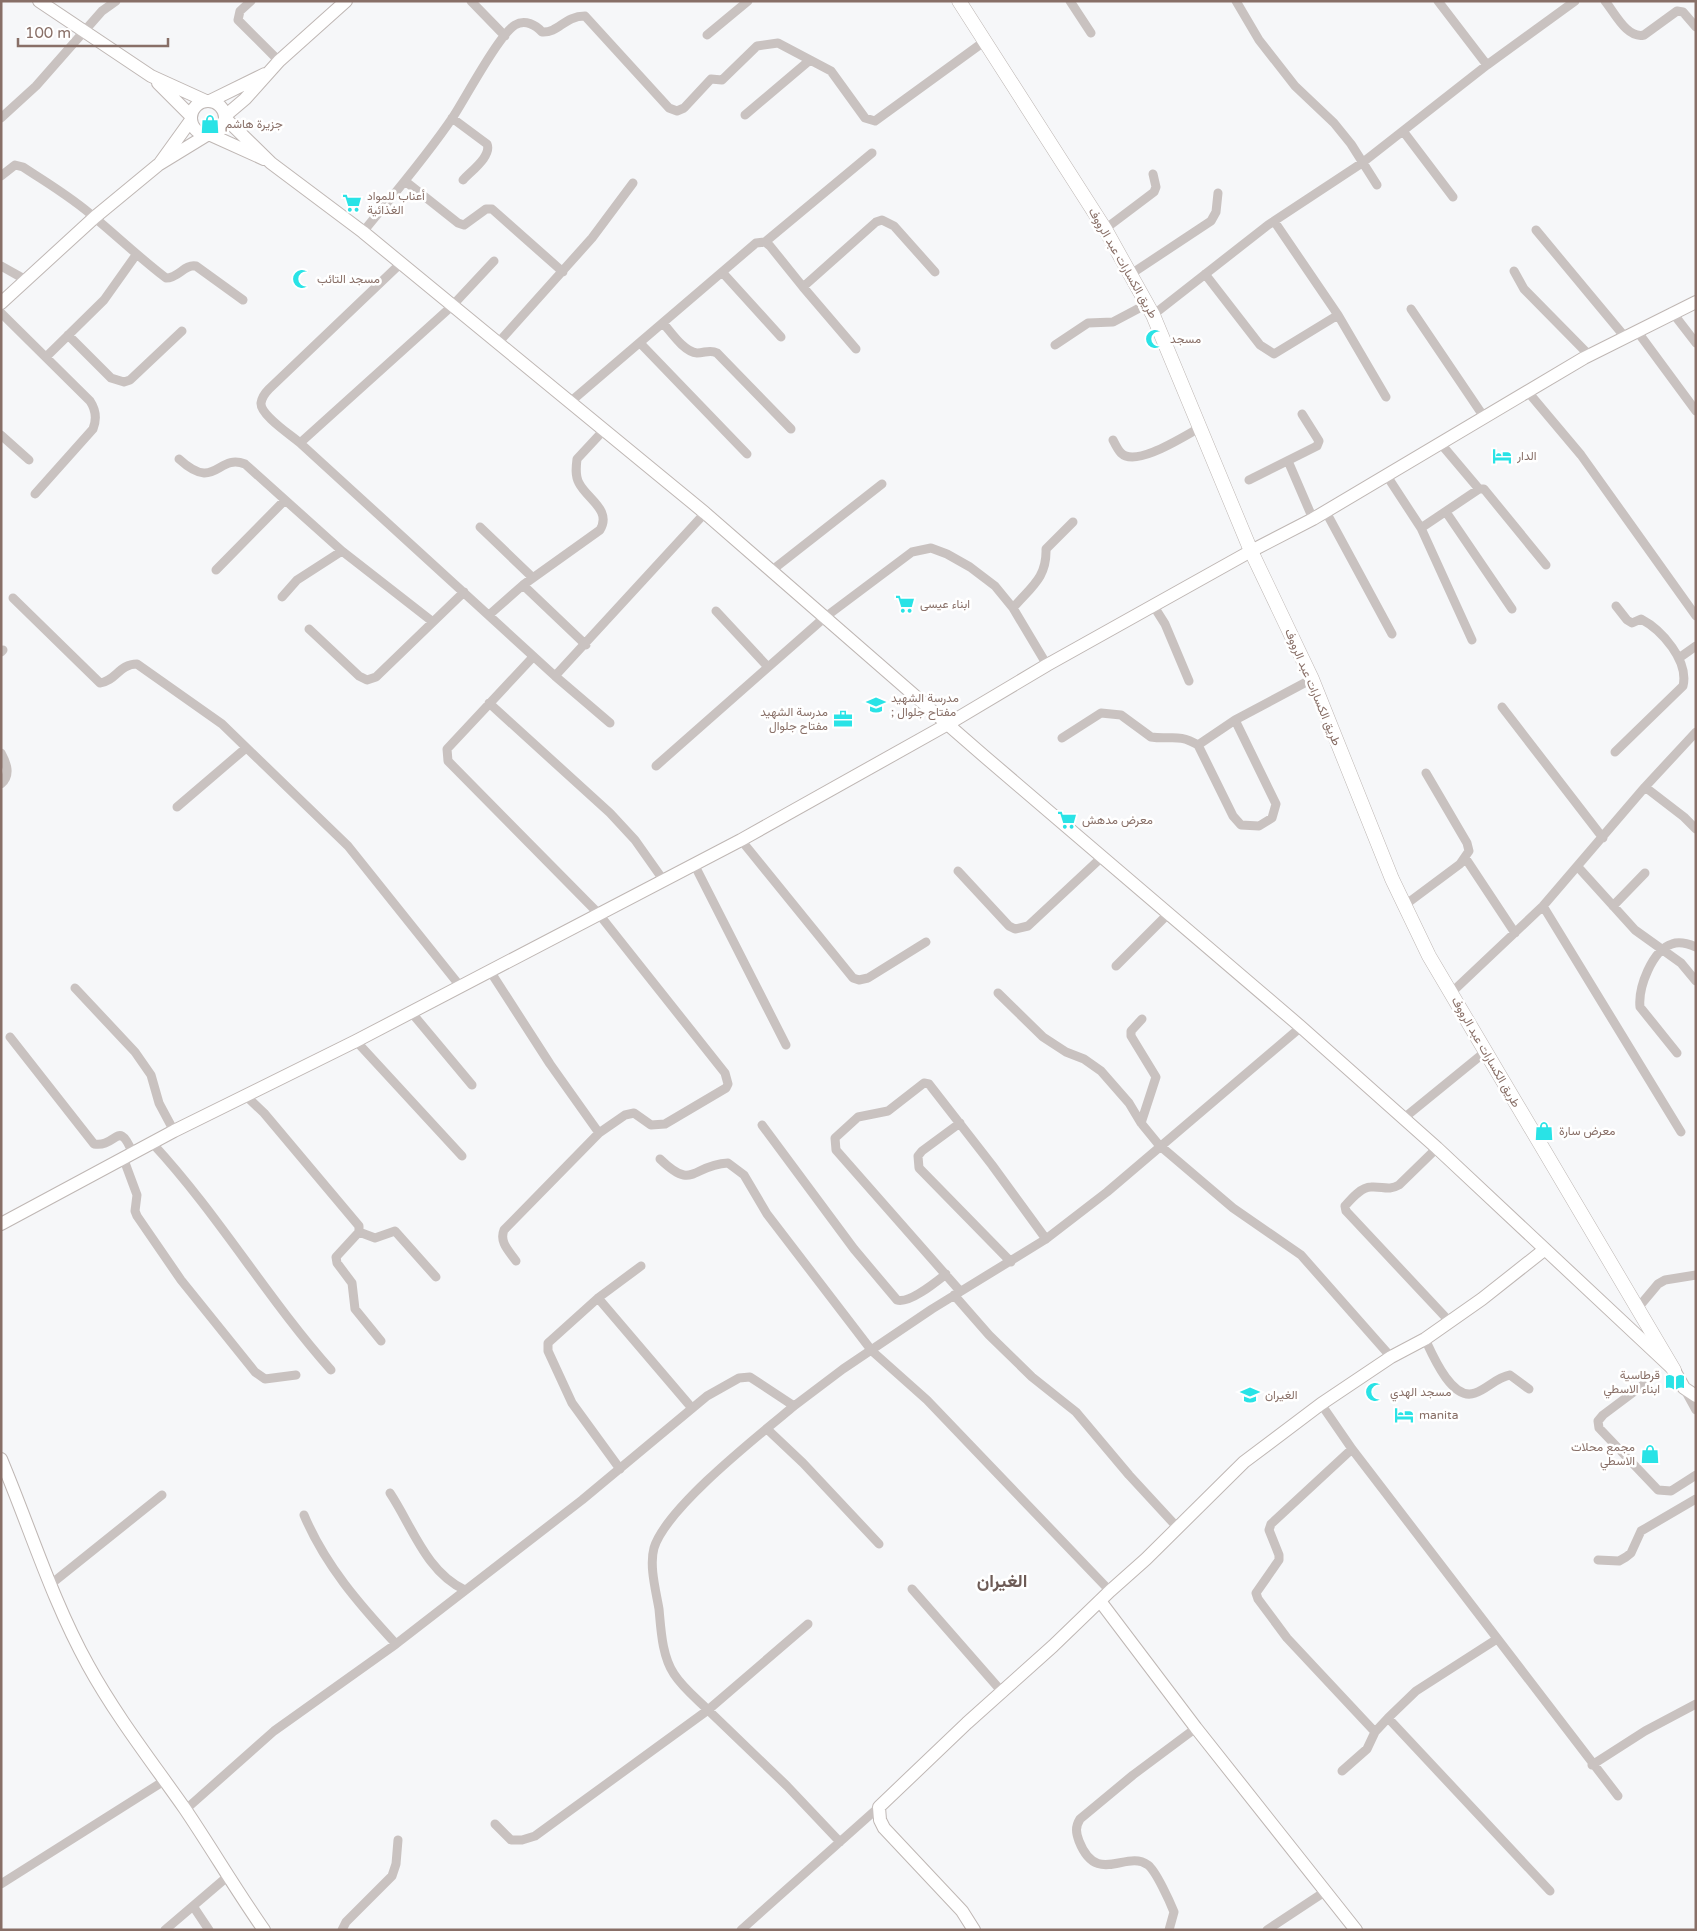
<svg xmlns="http://www.w3.org/2000/svg" width="1697" height="1931" font-family="'Varela Round',Vazirmatn,sans-serif">
  <rect width="100%" height="100%" fill="#f6f7f9"/>
  <g fill="none" stroke-linecap="round" stroke-linejoin="round">
    <g stroke="#bfb7b4" stroke-width="14">
      <path id="secondary" d="M39,1L151,76L206,101
        M158,83L191,116
        M210,101L265,74
        M191 118a17 17 0 1 1 34 0a17 17 0 1 1-34 0Z
        M225,116L245,99L279,61L346,1
        M225,118L271,163L363,232L705,513L984,756L1301,1027L1437,1148L1674,1370L1684,1388L1696,1396
        M211,135L264,159
        M160,163L191,120
        M1,303L95,217L158,165L207,135
        M1,1224L174,1131L356,1041L741,840L948,724L1047,665L1251,551L1313,519L1584,358L1696,302
        M1,1459C30,1528 52,1600 88,1665C116,1716 152,1762 185,1809C212,1849 236,1890 264,1930
        M1100,1601L1196,1728L1356,1930
        M974,1930L962,1911L884,1828L880,1820L879,1807L967,1723L1053,1646L1110,1591L1146,1559L1244,1462L1321,1404L1391,1357L1425,1339L1482,1299L1544,1250"/>
    </g>
    <g stroke="#bdb6b3" stroke-width="15">
      <path id="primary" d="M959,1L1105,229L1153,315L1251,551L1312,679L1392,879L1429,956L1674,1370"/>
    </g>
    <path stroke="#c9c2c0" stroke-width="9" d="M251,1L240,11L238,20L279,61
      M471,1L505,36
      M1070,1L1091,33
      M1236,1L1259,40L1295,86L1334,123L1351,144L1377,185
      M1438,1L1487,65
      M1605,1C1615,13 1627,39 1644,35L1677,11L1683,12L1696,27
      M707,35L748,1
      M745,115L810,60
      M1,118L36,86L102,11L116,1
      M452,118L487,144C492,156 471,171 463,180
      M1403,131L1453,197
      M1,176L15,165L23,167C47,183 73,198 95,218C119,238 141,259 166,278C179,278 184,264 196,266L243,300
      M405,181L458,223L464,225L486,209H492L563,272
      M1274,221L1338,315L1386,397
      M1105,229L1154,192L1156,187L1153,174
      M1536,230L1625,337
      M363,232C394,194 426,157 453,117C466,97 499,35 515,25C525,19 536,25 542,32C559,33 564,16 585,16L669,108L677,111L684,108L711,79L722,80L757,46L778,43L831,71L865,118L875,121L985,41
      M765,242L872,153
      M400,264L269,389C265,393 262,397 261,403C260,415 291,435 300,443L555,676
      M1,266L26,280
      M1514,271L1524,289L1589,355
      M722,272L781,337
      M1131,274L1211,221L1216,212L1218,193
      M1205,274L1260,345L1274,354L1338,315
      M803,287L856,349
      M1411,309L1484,417
      M1672,312L1696,343
      M1,313L90,401C96,410 97,419 93,429L35,494
      M1153,315L1268,225L1362,163L1487,65L1575,1
      M663,323C671,332 684,352 697,353C705,353 710,349 717,353L791,429
      M1637,331L1696,411
      M68,335L111,378L124,382L130,380L182,331
      M498,343L592,238L633,183
      M640,343L747,454
      M1055,345L1088,323L1113,322L1147,304
      M46,357L104,300L136,255
      M1528,392L1581,455L1696,616
      M569,403L756,243L765,242L770,246L803,287L876,222L882,220L894,226L935,272
      M1,435L29,460
      M1113,440C1115,444 1118,450 1121,453C1136,468 1184,436 1201,427
      M300,443L452,306L494,261
      M1441,444L1479,489
      M179,459C216,493 217,453 245,464L342,551L433,622
      M1288,461L1313,519
      M1387,476L1421,528L1472,640
      M1249,480L1317,446L1319,441L1302,414
      M1326,512L1392,634
      M1446,512L1512,609
      M480,527L532,577
      M1421,528L1479,489H1484L1546,565
      M216,570L284,501
      M771,571L882,484
      M523,585L586,645
      M282,597L297,580L342,551
      M13,598L100,683C116,681 119,664 137,664L222,724L348,846L460,986
      M1153,605L1165,624L1189,681
      M1013,608C1031,587 1047,578 1046,549L1073,522
      M716,611L768,667
      M489,615L523,585L600,530C612,510 587,499 579,483C575,476 576,467 577,459L603,431
      M309,629L359,676L367,680L376,677L464,592
      M1,652L3,650
      M1679,658L1696,646
      M489,703L610,813L635,840L664,881
      M1502,707L1603,838
      M610,723L555,676L705,513
      M1062,738L1101,713L1121,715L1151,737C1171,740 1178,733 1198,745L1235,720L1312,679
      M1198,745L1233,816L1241,825L1259,826L1272,818L1276,804L1235,720
      M1615,752L1683,686C1689,661 1662,630 1641,619L1632,623L1627,620L1616,606
      M1,753C7,764 11,775 1,784
      M656,766L824,618L912,552L931,548L947,554L970,567L995,586L1013,608L1047,665
      M1645,787L1684,817L1696,829
      M177,807L246,748
      M741,840L853,978L859,980L868,978L926,942
      M1466,859L1515,933
      M694,864L786,1045
      M1578,867L1635,930L1681,963L1696,981
      M958,871L1009,926L1015,929L1028,926L1102,857
      M1405,905L1460,864L1469,851L1467,843L1426,773
      M1543,906L1681,1132
      M1613,906L1645,873
      M1116,966L1168,914
      M490,971L550,1064L599,1133
      M75,988L135,1052L151,1075L159,1103L174,1131
      M998,993L1043,1037L1066,1052L1084,1059L1101,1071L1129,1103L1141,1123L1159,1145L1233,1208L1301,1255L1391,1357
      M1451,993L1543,906L1645,787L1696,732
      M411,1012L472,1085
      M10,1037L94,1144C117,1148 118,1117 133,1154
      M356,1041L462,1156
      M1677,1053L1640,1007C1638,988 1652,950 1672,944C1680,941 1689,944 1696,947
      M246,1096L264,1113L359,1226V1232L336,1257L337,1263L352,1283L355,1309L381,1341
      M1404,1118L1485,1052
      M960,1123L922,1151L918,1156L919,1168L1011,1262
      M1141,1123L1156,1077L1131,1036V1031L1142,1019
      M762,1125L854,1249L897,1300C909,1304 936,1282 946,1274
      M153,1144C218,1214 267,1298 331,1370
      M1437,1148L1399,1185C1389,1191 1382,1186 1371,1187C1361,1187 1351,1199 1345,1206L1346,1211L1450,1322
      M660,1159C694,1192 691,1165 728,1163L744,1175L767,1214L872,1351L927,1400L1110,1591
      M124,1160L137,1195L135,1211L137,1216L181,1280L255,1372L265,1379L296,1375
      M359,1232L375,1238L395,1231L436,1277
      M516,1261C509,1251 499,1242 504,1230L599,1133L625,1115L634,1113L651,1125L665,1124L726,1088L728,1084L725,1073L598,913L448,761L447,749L533,657
      M960,1291L836,1150L835,1138L858,1117L888,1111L924,1083L929,1084L992,1165L1046,1239
      M954,1295L989,1335L1032,1377L1076,1412L1129,1475L1177,1527
      M598,1298L691,1407
      M1637,1309L1658,1284L1665,1280L1696,1275
      M1425,1339C1432,1354 1452,1402 1475,1393C1487,1389 1497,1377 1510,1375L1529,1389
      M1643,1385L1603,1415L1598,1421L1599,1428L1658,1490L1671,1491L1696,1475
      M1685,1390L1696,1410
      M1321,1404L1352,1449L1618,1796
      M794,1406C759,1435 666,1508 654,1548C649,1566 656,1591 659,1609C661,1630 662,1656 674,1674C683,1688 697,1699 708,1710L808,1624
      M767,1429L803,1463L879,1544
      M1352,1449L1271,1524L1269,1530L1279,1555V1560L1256,1593L1258,1599L1287,1638L1375,1732
      M620,1469L572,1403L548,1351V1343L598,1298L641,1266
      M390,1493C412,1526 426,1572 465,1590
      M304,1515C325,1565 359,1604 396,1644
      M1598,1560L1619,1561L1626,1557L1631,1553L1641,1531L1696,1499
      M51,1584L162,1495
      M912,1589L1003,1693
      M1497,1639L1416,1691L1388,1718L1550,1891
      M1592,1765L1645,1731L1696,1704
      M1342,1771L1367,1749L1375,1732L1388,1718
      M185,1810L274,1731L396,1644L582,1500L707,1396L739,1378L750,1377L794,1406L843,1369L932,1309L1046,1239L1107,1192L1301,1027
      M495,1824L511,1840H522L535,1836L708,1710L787,1786L840,1842
      M1,1884L164,1781
      M193,1906L209,1930
      M165,1930L227,1877
      M342,1930L346,1922L392,1876L396,1864L398,1840
      M741,1930L879,1807
      M1169,1930L1174,1912C1170,1902 1156,1871 1148,1865C1126,1849 1097,1887 1079,1841C1076,1833 1075,1827 1080,1819L1133,1775L1196,1728
      M1267,1930L1326,1891"/>
    <use href="#secondary" stroke="#fff" stroke-width="12"/>
    <use href="#primary" stroke="#fff" stroke-width="14"/>
  </g>
  <defs>
    <g id="shop-bare" transform="scale(1.5)"><path d="M-5-2.5h2.3a2.7 3.5 0 0 1 5.4 0H5L5.5 6h-11ZM-1.5-2.5h3a1.5 2.3 0 0 0-3 0Z" fill="#29e3e6" stroke="#fff" stroke-width="2.5" paint-order="stroke"/></g>
    <g id="supermarket-bare" transform="scale(1.5)"><path d="M-6-5.5h2.5l.6 2H6L4.5 2H-2.5L-4.4-4H-6ZM-1.5 3.2a1.3 1.3 0 1 0 .1 0ZM3 3.2a1.3 1.3 0 1 0 .1 0Z" fill="#29e3e6" stroke="#fff" stroke-width="2.5" paint-order="stroke"/></g>
    <g id="mosque-bare" transform="scale(1.5)"><path d="M3.5-4.9A6 6 0 1 0 3.5 4.9A5 5 0 1 1 3.5-4.9Z" fill="#29e3e6" stroke="#fff" stroke-width="2.5" paint-order="stroke"/></g>
    <g id="hotel-bare" transform="scale(1.5)"><path d="M-6-4.5h1.5V1H6V5H4.5V3h-9V5H-6ZM-4 0a1.8 1.8 0 1 1 3.6 0ZM.5 0V-2.5h3Q6-2.5 6 0Z" fill="#29e3e6" stroke="#fff" stroke-width="2.5" paint-order="stroke"/></g>
    <g id="school-bare" transform="scale(1.5)"><path d="M0-5L7-2L0 1L-7-2ZM-4 1L0 2.5L4 1V4Q0 6-4 4Z" fill="#29e3e6" stroke="#fff" stroke-width="2.5" paint-order="stroke"/></g>
    <g id="office-bare" transform="scale(1.5)"><path d="M-6-3h4V-5.5h4V-3h4V5H-6ZM-1-4.5V-3h2v-1.5ZM-6 0V1H6V0Z" fill="#29e3e6" stroke="#fff" stroke-width="2.5" paint-order="stroke"/></g>
    <g id="library-bare" transform="scale(1.5)"><path d="M-6-4Q-3-5.5-.7-3.5V5Q-3 3-6 4ZM6-4Q3-5.5 .7-3.5V5Q3 3 6 4Z" fill="#29e3e6" stroke="#fff" stroke-width="2.5" paint-order="stroke"/></g>
  </defs>
  <g fill-rule="evenodd">
    <use href="#shop-bare" x="210" y="124"/>
    <use href="#supermarket-bare" x="352" y="203"/>
    <use href="#mosque-bare" x="302" y="279"/>
    <use href="#mosque-bare" x="1155" y="339"/>
    <use href="#hotel-bare" x="1502" y="456"/>
    <use href="#supermarket-bare" x="905" y="604"/>
    <use href="#school-bare" x="876" y="705"/>
    <use href="#office-bare" x="843" y="719"/>
    <use href="#supermarket-bare" x="1067" y="820"/>
    <use href="#shop-bare" x="1544" y="1131"/>
    <use href="#library-bare" x="1675" y="1382"/>
    <use href="#mosque-bare" x="1375" y="1392"/>
    <use href="#school-bare" x="1250" y="1395"/>
    <use href="#hotel-bare" x="1404" y="1415"/>
    <use href="#shop-bare" x="1650" y="1454"/>
  </g>
  <g text-anchor="middle" dominant-baseline="central" stroke-width="5" stroke-linejoin="round" paint-order="stroke">
    <g font-size="12" fill="#886f67" stroke="#fff" text-anchor="start">
      <text x="225" y="124">جزيرة هاشم</text>
      <text x="367" y="196">أعناب للمواد<tspan x="367" dy="14">الغذائية</tspan></text>
      <text x="317" y="279">مسجد التائب</text>
      <text x="1170" y="339">مسجد</text>
      <text x="1517" y="456">الدار</text>
      <text x="920" y="604">ابناء عيسى</text>
      <text x="891" y="698">مدرسة الشهيد<tspan x="891" dy="14">; مفتاح جلوال</tspan></text>
      <text x="828" y="712" text-anchor="end">مدرسة الشهيد<tspan x="828" dy="14">مفتاح جلوال</tspan></text>
      <text x="1082" y="820">معرض مدهش</text>
      <text x="1559" y="1131">معرض سارة</text>
      <text x="1660" y="1375" text-anchor="end">قرطاسية<tspan x="1660" dy="14">ابناء الاسطي</tspan></text>
      <text x="1390" y="1392">مسجد الهدي</text>
      <text x="1265" y="1395">الغيران</text>
      <text x="1419" y="1415">manita</text>
      <text x="1635" y="1447" text-anchor="end">مجمع محلات<tspan x="1635" dy="14">الاسطي</tspan></text>
    </g>
    <g font-size="12" fill="#886f67" stroke="#fff">
      <text transform="translate(1123 263) rotate(60)">طريق الكسارات عبد الرووف</text>
      <text transform="translate(1313 687) rotate(67)">طريق الكسارات عبد الرووف</text>
      <text transform="translate(1486 1052) rotate(60)">طريق الكسارات عبد الرووف</text>
    </g>
    <g font-size="18" font-weight="bold" fill="#6d5b56" stroke="#fff">
      <text x="1002" y="1581">الغيران</text>
    </g>
  </g>
  <rect width="1697" height="1931" fill="none" stroke="#886f67" stroke-width="5"/>
  <path d="M18 38v8h150v-8" fill="none" stroke="#886f67" stroke-width="2.5"/>
  <text x="25" y="38" font-size="15" fill="#886f67" stroke="#ffffff" stroke-width="4" paint-order="stroke">100 m</text>
</svg>
